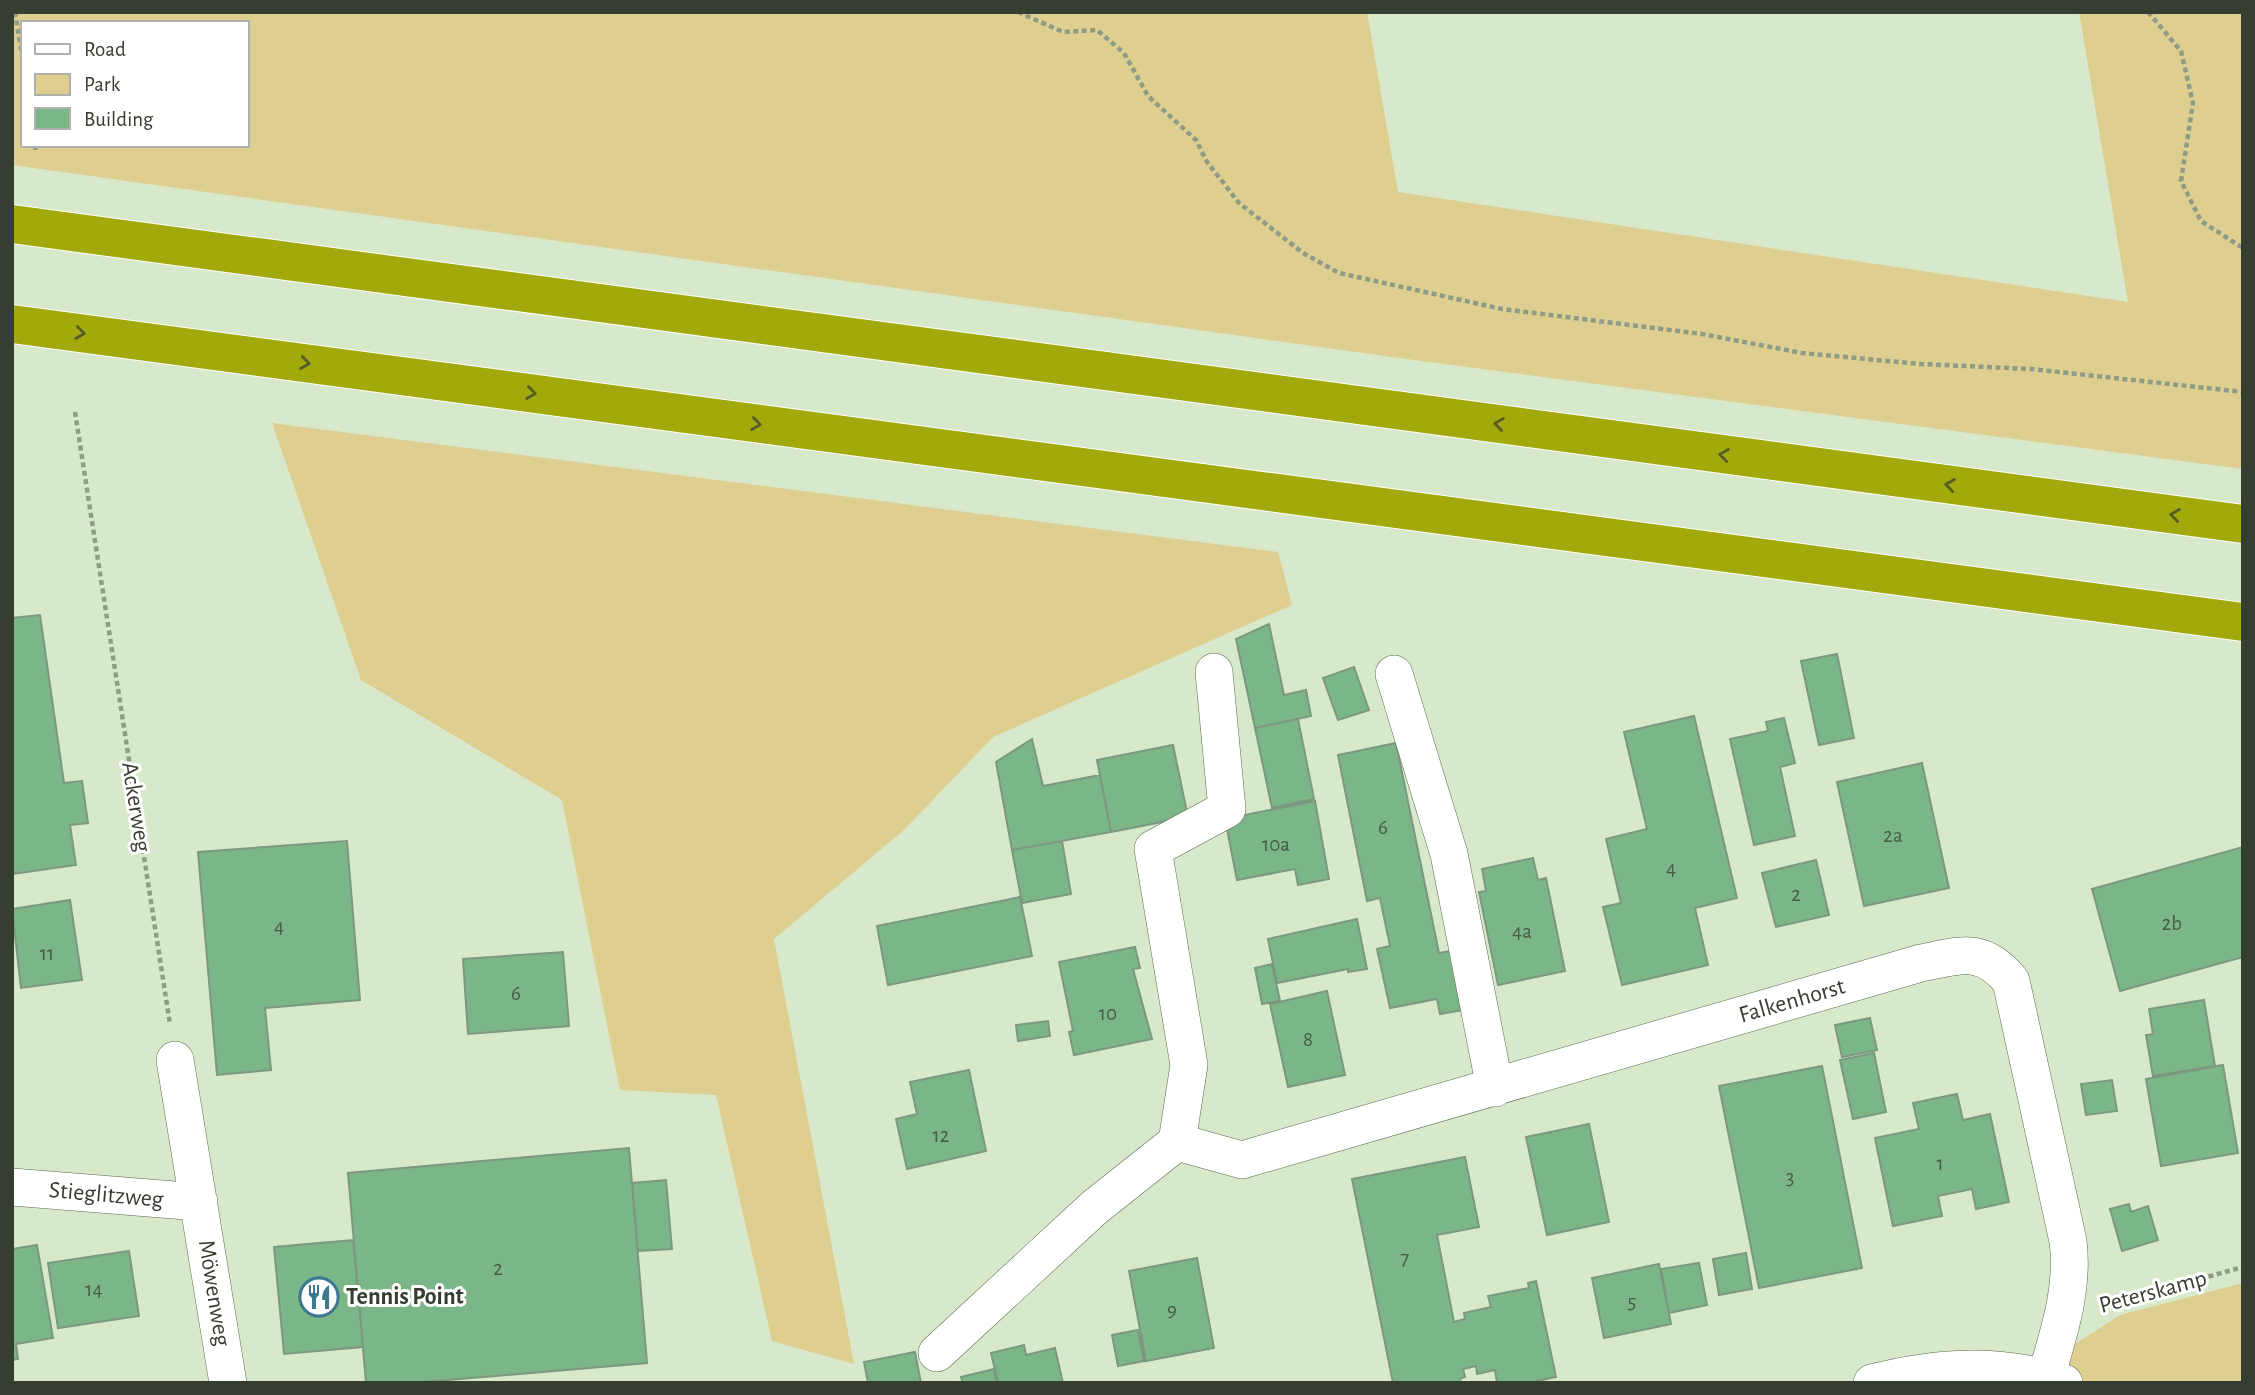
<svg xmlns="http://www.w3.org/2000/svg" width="2255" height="1395" font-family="'Alegreya Sans',sans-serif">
  <rect width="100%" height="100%" fill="#d7e9ca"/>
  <path fill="#dece90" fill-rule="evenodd" d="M12,12H1367L1398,192L2128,302L2079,12H2243V469L1399,358L12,165ZM23,23H247V145H23Z
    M272,423L1278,552L1292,605L993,737L904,830L774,939L854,1364L772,1341L716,1095L620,1090L562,800L361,680Z
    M2243,1283V1383H2015L2120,1315Z"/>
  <path fill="#7bb688" stroke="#7c9881" stroke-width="2" d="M40,615L64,783L82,781L88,823L70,825L76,865L12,874V618Z
    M1269,624L1284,695L1306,690L1311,716L1255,728L1236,639Z
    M1837,654L1854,738L1819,745L1801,661Z
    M1354,667L1369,710L1338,720L1323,678Z
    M1694,716L1737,898L1695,908L1708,965L1622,985L1603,907L1621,903L1606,839L1647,829L1624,732Z
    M1784,718L1795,763L1780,767L1795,836L1754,845L1730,739L1768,731L1766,722Z
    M1298,719L1314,799L1272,808L1255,728Z
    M1032,739L1043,786L1100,775L1111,832L1012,850L996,762Z
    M1396,743L1439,953L1457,950L1469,1009L1440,1014L1437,999L1390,1008L1377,949L1390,946L1380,898L1367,901L1338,755Z
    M1173,745L1188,817L1111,832L1097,760Z
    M1922,763L1949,888L1864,906L1837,782Z
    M1315,801L1329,879L1298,885L1295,869L1237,880L1225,819Z
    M347,841L360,1000L265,1008L271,1070L217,1075L198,852Z
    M1062,841L1071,894L1022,903L1012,850Z
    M2243,847V957L2120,991L2092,889Z
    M1533,858L1538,880L1546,878L1565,971L1498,985L1479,892L1486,891L1482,869Z
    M1816,860L1829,915L1776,927L1762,873Z
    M1020,897L1032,956L888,985L877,926Z
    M70,900L82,980L21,988L12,909Z
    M1357,919L1367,969L1348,972V969L1277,983L1268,939Z
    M1135,947L1140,968L1133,969L1152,1039L1074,1055L1069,1032L1073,1031L1059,962Z
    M563,952L569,1026L468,1034L463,959Z
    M1272,964L1280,1001L1262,1004L1255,968Z
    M1327,991L1345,1075L1288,1087L1270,1004Z
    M2204,1000L2215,1066L2153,1076L2146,1035L2153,1034L2149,1009Z
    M1870,1018L1877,1050L1842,1057L1835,1025Z
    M1048,1021L1050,1036L1018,1041L1016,1025Z
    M1874,1053L1886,1112L1853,1119L1840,1060Z
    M2223,1065L2238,1153L2161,1166L2146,1079Z
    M1822,1066L1862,1268L1759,1288L1719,1086Z
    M969,1070L986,1151L907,1169L896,1119L917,1114L910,1082Z
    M2112,1080L2117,1111L2086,1115L2081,1084Z
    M1957,1094L1963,1120L1990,1114L2009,1202L1976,1209L1972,1189L1938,1196L1942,1216L1893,1226L1875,1138L1919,1129L1913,1103Z
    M1589,1124L1609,1222L1547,1235L1526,1137Z
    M629,1148L647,1363L413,1383H366L348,1173Z
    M1465,1157L1479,1227L1437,1235L1454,1322L1465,1319L1464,1313L1491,1307L1488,1296L1529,1288L1528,1283L1536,1281L1556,1377L1528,1383H1497L1495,1370L1477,1374L1476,1366L1463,1369L1465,1377L1460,1379L1461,1383H1393L1352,1179Z
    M666,1180L672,1249L638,1251L632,1183Z
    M2129,1204L2131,1212L2148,1206L2158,1240L2122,1251L2110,1209Z
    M353,1240L363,1347L284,1354L274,1247Z
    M37,1245L53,1338L16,1344L18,1359L12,1360V1249Z
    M129,1251L139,1316L58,1328L48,1263Z
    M1746,1253L1752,1289L1719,1295L1713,1259Z
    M1197,1258L1214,1348L1146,1361L1129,1271Z
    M1699,1263L1707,1305L1669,1313L1661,1269Z
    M1659,1264L1671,1324L1604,1338L1592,1278Z
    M1138,1330L1144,1361L1118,1366L1112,1335Z
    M1024,1345L1026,1355L1055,1348L1063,1383H998L991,1353Z
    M915,1352L921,1383H868L864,1362Z
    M994,1369L997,1383H963L961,1377Z"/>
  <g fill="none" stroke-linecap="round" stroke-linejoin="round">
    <g stroke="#5b6a4f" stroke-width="38">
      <path id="minor" d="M1394,674L1449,854L1495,1088
        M175,1060L228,1383
        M1177,1142L1242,1160L1921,963C1962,955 1982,946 2011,981L2068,1241C2074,1289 2059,1332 2046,1377
        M12,1187L199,1202
        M937,1353L1095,1207L1177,1142L1189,1065L1153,849L1227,809L1214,672
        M1872,1383C1937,1366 1998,1363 2064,1383"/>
    </g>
    <g stroke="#fff" stroke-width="40">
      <path id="highway" d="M12,224L2243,524
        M12,324L2243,622"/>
    </g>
    <path stroke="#8f9c85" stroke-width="4.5" stroke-dasharray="5 3.5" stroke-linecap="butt" d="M15,12L23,62
      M1018,12L1063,32L1097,30L1124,53L1148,96L1196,140L1207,162L1239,203L1303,253L1339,273L1502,309L1702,334L1802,353L1920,364L2031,369L2243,392
      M2148,12L2181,51L2193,103L2181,181L2201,221L2243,248
      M35,145L36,153
      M75,412L170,1024
      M2102,1306L2243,1267"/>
    <use href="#minor" stroke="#fff" stroke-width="37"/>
    <use href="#highway" stroke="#a1a90b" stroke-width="38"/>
  </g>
  <defs><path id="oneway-chevron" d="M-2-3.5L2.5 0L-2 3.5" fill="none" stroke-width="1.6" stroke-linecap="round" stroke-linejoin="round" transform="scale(1.75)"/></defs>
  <g stroke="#565d26">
    <use href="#oneway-chevron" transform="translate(80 333) rotate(8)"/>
    <use href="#oneway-chevron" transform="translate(305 363) rotate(8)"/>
    <use href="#oneway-chevron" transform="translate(531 393) rotate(8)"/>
    <use href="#oneway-chevron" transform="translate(756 424) rotate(8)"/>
    <use href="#oneway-chevron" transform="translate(1499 424) rotate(-172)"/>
    <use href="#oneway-chevron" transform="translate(1724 455) rotate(-172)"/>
    <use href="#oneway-chevron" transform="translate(1950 485) rotate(-172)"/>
    <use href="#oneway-chevron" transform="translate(2175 515) rotate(-172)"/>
  </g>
  <defs>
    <g id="restaurant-ring" transform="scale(2.0125)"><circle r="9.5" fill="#fff" stroke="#3b778e" stroke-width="1.5"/><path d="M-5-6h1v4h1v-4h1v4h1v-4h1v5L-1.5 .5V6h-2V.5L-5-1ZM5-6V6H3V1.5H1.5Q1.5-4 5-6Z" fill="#3b778e"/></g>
  </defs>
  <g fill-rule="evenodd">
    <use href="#restaurant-ring" x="319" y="1297"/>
  </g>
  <g text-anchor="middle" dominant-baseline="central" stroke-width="6" stroke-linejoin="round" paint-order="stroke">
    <g font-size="21" fill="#475b47">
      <text x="1383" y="827">6</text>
      <text x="1893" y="835">2a</text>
      <text x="1276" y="844">10a</text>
      <text x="1671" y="868">4</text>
      <text x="1796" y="894">2</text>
      <text x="2172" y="923">2b</text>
      <text x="279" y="926">4</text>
      <text x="1522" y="931">4a</text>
      <text x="47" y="953">11</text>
      <text x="516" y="993">6</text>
      <text x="1108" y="1013">10</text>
      <text x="1308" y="1039">8</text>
      <text x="941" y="1135">12</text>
      <text x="1940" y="1163">1</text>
      <text x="1790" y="1177">3</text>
      <text x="1405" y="1258">7</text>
      <text x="498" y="1268">2</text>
      <text x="94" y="1289">14</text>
      <text x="1632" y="1301">5</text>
      <text x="1172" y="1309">9</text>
    </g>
    <g font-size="24" fill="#363d31" stroke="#fff">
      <text transform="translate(136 807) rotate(81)">Ackerweg</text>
      <text transform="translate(1792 1001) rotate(-16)">Falkenhorst</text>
      <text transform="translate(106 1195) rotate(5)">Stieglitzweg</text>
      <text transform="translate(2153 1292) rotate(-15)">Peterskamp</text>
      <text transform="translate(214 1293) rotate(81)">Möwenweg</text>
    </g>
    <g font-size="24" font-weight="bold" fill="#363d31" stroke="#fff" text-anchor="start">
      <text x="346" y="1297">Tennis Point</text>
    </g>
  </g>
  <rect width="2255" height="1395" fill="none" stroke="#363d31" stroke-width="28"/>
  <rect x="21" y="21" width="228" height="126" fill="#ffffff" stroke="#afb1ad" stroke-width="2"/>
  <rect x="35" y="44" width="35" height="10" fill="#ffffff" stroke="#afb1ad" stroke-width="2"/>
  <text x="84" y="56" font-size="21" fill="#363d31">Road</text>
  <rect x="35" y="74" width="35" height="21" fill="#dece90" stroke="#afb1ad" stroke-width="2"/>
  <text x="84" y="91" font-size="21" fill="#363d31">Park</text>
  <rect x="35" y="108" width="35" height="21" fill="#7bb688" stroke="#afb1ad" stroke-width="2"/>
  <text x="84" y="126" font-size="21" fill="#363d31">Building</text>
</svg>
